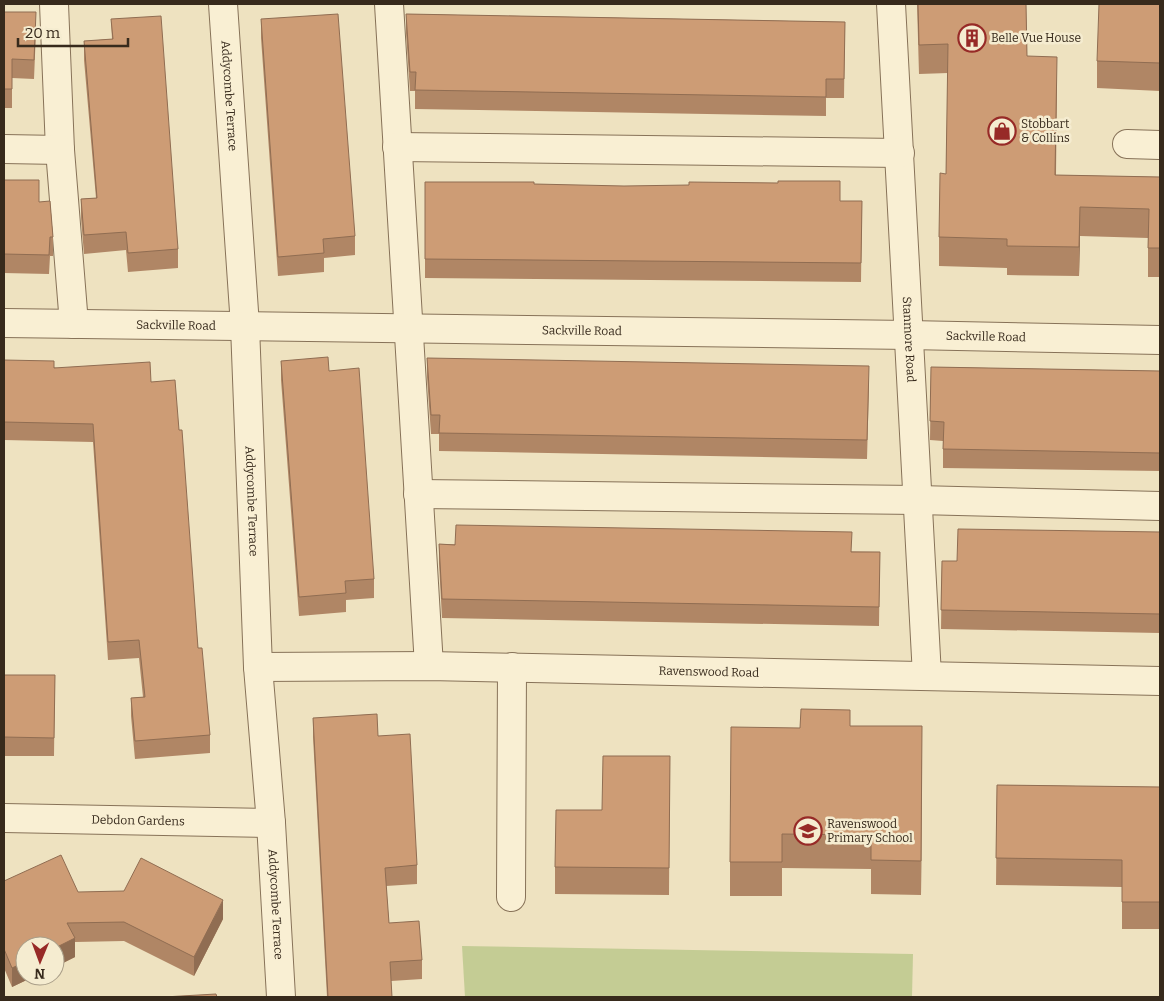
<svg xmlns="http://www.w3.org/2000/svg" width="1164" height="1001" font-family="Bitter,serif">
  <rect width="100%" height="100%" fill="#eee2c0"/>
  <path fill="#c4cc94" d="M462,946L913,954L912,997H465Z"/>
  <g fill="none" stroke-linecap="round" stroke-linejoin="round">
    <g stroke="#877258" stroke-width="30">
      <g id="minor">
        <path d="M54,4L60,150L74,324"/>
        <path id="s1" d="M223,4L245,326L258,667L271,823L281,997"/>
        <path d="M389,4L429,666"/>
        <path id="s2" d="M891,4L927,676"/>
        <path d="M1127,144L1160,145"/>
        <path d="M397,147L900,153"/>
        <path d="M4,149L60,150"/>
        <path id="s3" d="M4,323L909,335L1160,340"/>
        <path d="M418,494L918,500L1160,506"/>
        <path id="s4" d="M258,667L429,666L1160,681"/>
        <path id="s5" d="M4,818L271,823"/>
        <path d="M511,897L512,667"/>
      </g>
    </g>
    <use href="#minor" stroke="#f9efd3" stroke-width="28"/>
  </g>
  <path fill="#b08665" d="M917,4H1026L1027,56L1057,86L1056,175L1160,177V277H1148V238L1080,236L1079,276L1007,275V268L939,266V237L946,174L948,73L919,74Z
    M1160,4V91L1097,88V61Z
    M4,12L36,31L34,79L12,78V108H4Z
    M406,14L845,22L844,98H826V116L415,109V91H410L406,33Z
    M111,19L178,249V268L128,272L126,250L84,254L81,218V199L96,198L84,60V41L112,39Z
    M261,19L355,236V255L324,258V272L278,276L261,38Z
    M4,180L39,202L53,237V256H50L49,274L4,273Z
    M425,182L534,184L840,201H862L861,282L425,278Z
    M427,358L869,385L867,459L439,451V434H431L427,377Z
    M4,360L151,382L179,430L198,648L210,735V753L135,759L131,716V698L143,697L139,658L108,660L93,442L4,440Z
    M281,361L329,371L374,579V598L346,600V612L299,616L281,380Z
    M931,367L1160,371V471L943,468V441L930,440Z
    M1160,532V633L941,629L942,561H957Z
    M439,544L880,552L879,626L442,618L439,563Z
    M4,675H55L54,756H4Z
    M313,718L378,736L417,865V884L386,886L389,923L422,960V979L391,981L392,997H327L313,737Z
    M850,726L922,760L921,895L871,894V869L782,868V896H730V862L800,728Z
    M670,756L669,895L555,894V867L602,810Z
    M997,785L1160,787V929H1122V887L996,885Z
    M4,881L78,892L223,919L194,976L124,941L75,942V957L55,967V946L25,976H35L12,987L4,968Z"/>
  <path fill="#906d52" d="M1080,207V236L1079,276V247Z
    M922,726V760L921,895V861Z
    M223,900V919L194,976V957Z
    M75,938V957L55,967V948Z
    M25,962V976H35L12,987V968Z"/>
  <path fill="#cd9c75" stroke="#906d52" d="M918,4H1026L1027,56L1057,57L1055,175L1160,177V248H1148L1149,209L1080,207L1079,247L1007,246V239L939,237L940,173L946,174L948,44L919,45Z
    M1099,4H1160V63L1097,61Z
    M4,12H36L34,60L12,59V89H4Z
    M338,14L355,236L323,239L324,253L278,257L261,19Z
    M406,14L845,22L844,79H826V97L415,90L416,72H410Z
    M161,16L178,249L128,253L126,232L84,235L81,199L97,198L84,41L113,39L111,19Z
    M4,180H39V202L50,201L53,237H50L49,255L4,254Z
    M778,181H840V201H862L861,263L425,259V182H534V184L624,186L689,185V182L778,183Z
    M328,357L329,371L359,368L374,579L345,581L346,593L299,597L281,361Z
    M427,358L869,366L867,440L439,433L440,415H431Z
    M4,360L54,361V368L150,362L151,382L175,380L179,430H182L198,648H202L210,735L135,741L131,698L145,697L139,640L108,642L93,424L4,422Z
    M931,367L1160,371V453L943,449L944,422L930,421Z
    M456,525L852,532L851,552H880L879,607L442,599L439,544L455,545Z
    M958,529L1160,532V614L941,610L942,561H957Z
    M4,675H55L54,738L4,737Z
    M801,709L850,710V726H922L921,861L871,860V835L782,834V862H730L731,727L800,728Z
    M377,714L378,736L410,734L417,865L385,868L389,923L419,921L422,960L390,962L392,997H328L313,718Z
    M603,756H670L669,868L555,867L556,810H602Z
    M997,785L1160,787V902H1122V860L996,858Z
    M61,855L78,892L124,891L141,858L223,900L194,957L124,922L67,923L75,938L55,948V946H25V962L12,968L4,949V881Z
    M216,994L217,997H164Z"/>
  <defs>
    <g id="building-ring" transform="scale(1.4375)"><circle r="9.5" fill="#f5ecd0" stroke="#972a27" stroke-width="1.5"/><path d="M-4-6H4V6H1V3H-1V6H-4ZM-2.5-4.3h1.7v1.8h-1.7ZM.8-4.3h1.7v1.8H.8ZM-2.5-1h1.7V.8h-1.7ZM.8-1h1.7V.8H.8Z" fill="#972a27"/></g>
    <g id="shop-ring" transform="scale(1.4375)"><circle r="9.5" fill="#f5ecd0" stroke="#972a27" stroke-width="1.5"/><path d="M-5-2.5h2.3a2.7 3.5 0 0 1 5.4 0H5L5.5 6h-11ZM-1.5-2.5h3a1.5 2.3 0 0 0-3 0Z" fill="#972a27"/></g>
    <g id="school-ring" transform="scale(1.4375)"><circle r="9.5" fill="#f5ecd0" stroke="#972a27" stroke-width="1.5"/><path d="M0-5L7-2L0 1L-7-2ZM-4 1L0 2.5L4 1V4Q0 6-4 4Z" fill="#972a27"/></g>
  </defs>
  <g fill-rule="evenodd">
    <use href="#building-ring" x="972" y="38"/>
    <use href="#shop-ring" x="1002" y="131"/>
    <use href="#school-ring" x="808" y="831"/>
  </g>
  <g text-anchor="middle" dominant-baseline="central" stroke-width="5" stroke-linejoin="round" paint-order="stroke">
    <g font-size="12" fill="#372a1c" stroke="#f5ecd0" text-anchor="start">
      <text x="991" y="38">Belle Vue House</text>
      <text x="1021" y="124">Stobbart<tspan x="1021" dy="14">&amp; Collins</tspan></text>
      <text x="827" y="824">Ravenswood<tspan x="827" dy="14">Primary School</tspan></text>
    </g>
    <g font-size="12" fill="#372a1c" stroke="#f5ecd0">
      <text stroke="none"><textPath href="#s1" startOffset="92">Addycombe Terrace</textPath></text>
      <text stroke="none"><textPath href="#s3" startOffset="172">Sackville Road</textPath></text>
      <text stroke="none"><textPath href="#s3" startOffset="578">Sackville Road</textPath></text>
      <text stroke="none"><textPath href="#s3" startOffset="982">Sackville Road</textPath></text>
      <text stroke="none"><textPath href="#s2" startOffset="336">Stanmore Road</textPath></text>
      <text stroke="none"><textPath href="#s1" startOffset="498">Addycombe Terrace</textPath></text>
      <text stroke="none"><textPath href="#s4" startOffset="451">Ravenswood Road</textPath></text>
      <text stroke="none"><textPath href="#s5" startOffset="134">Debdon Gardens</textPath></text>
      <text stroke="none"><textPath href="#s1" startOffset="902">Addycombe Terrace</textPath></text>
    </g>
  </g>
  <rect width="1164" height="1001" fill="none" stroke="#372a1c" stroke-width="10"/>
  <g transform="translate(40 961) rotate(181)"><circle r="24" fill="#f5ecd0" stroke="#a99e88"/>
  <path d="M0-4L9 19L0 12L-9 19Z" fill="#972a27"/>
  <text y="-8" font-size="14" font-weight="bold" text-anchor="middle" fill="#372a1c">N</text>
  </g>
  <path d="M18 38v8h110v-8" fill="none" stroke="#372a1c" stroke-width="2.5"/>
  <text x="25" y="38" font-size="15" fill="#372a1c" stroke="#f5ecd0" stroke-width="4" paint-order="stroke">20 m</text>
</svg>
